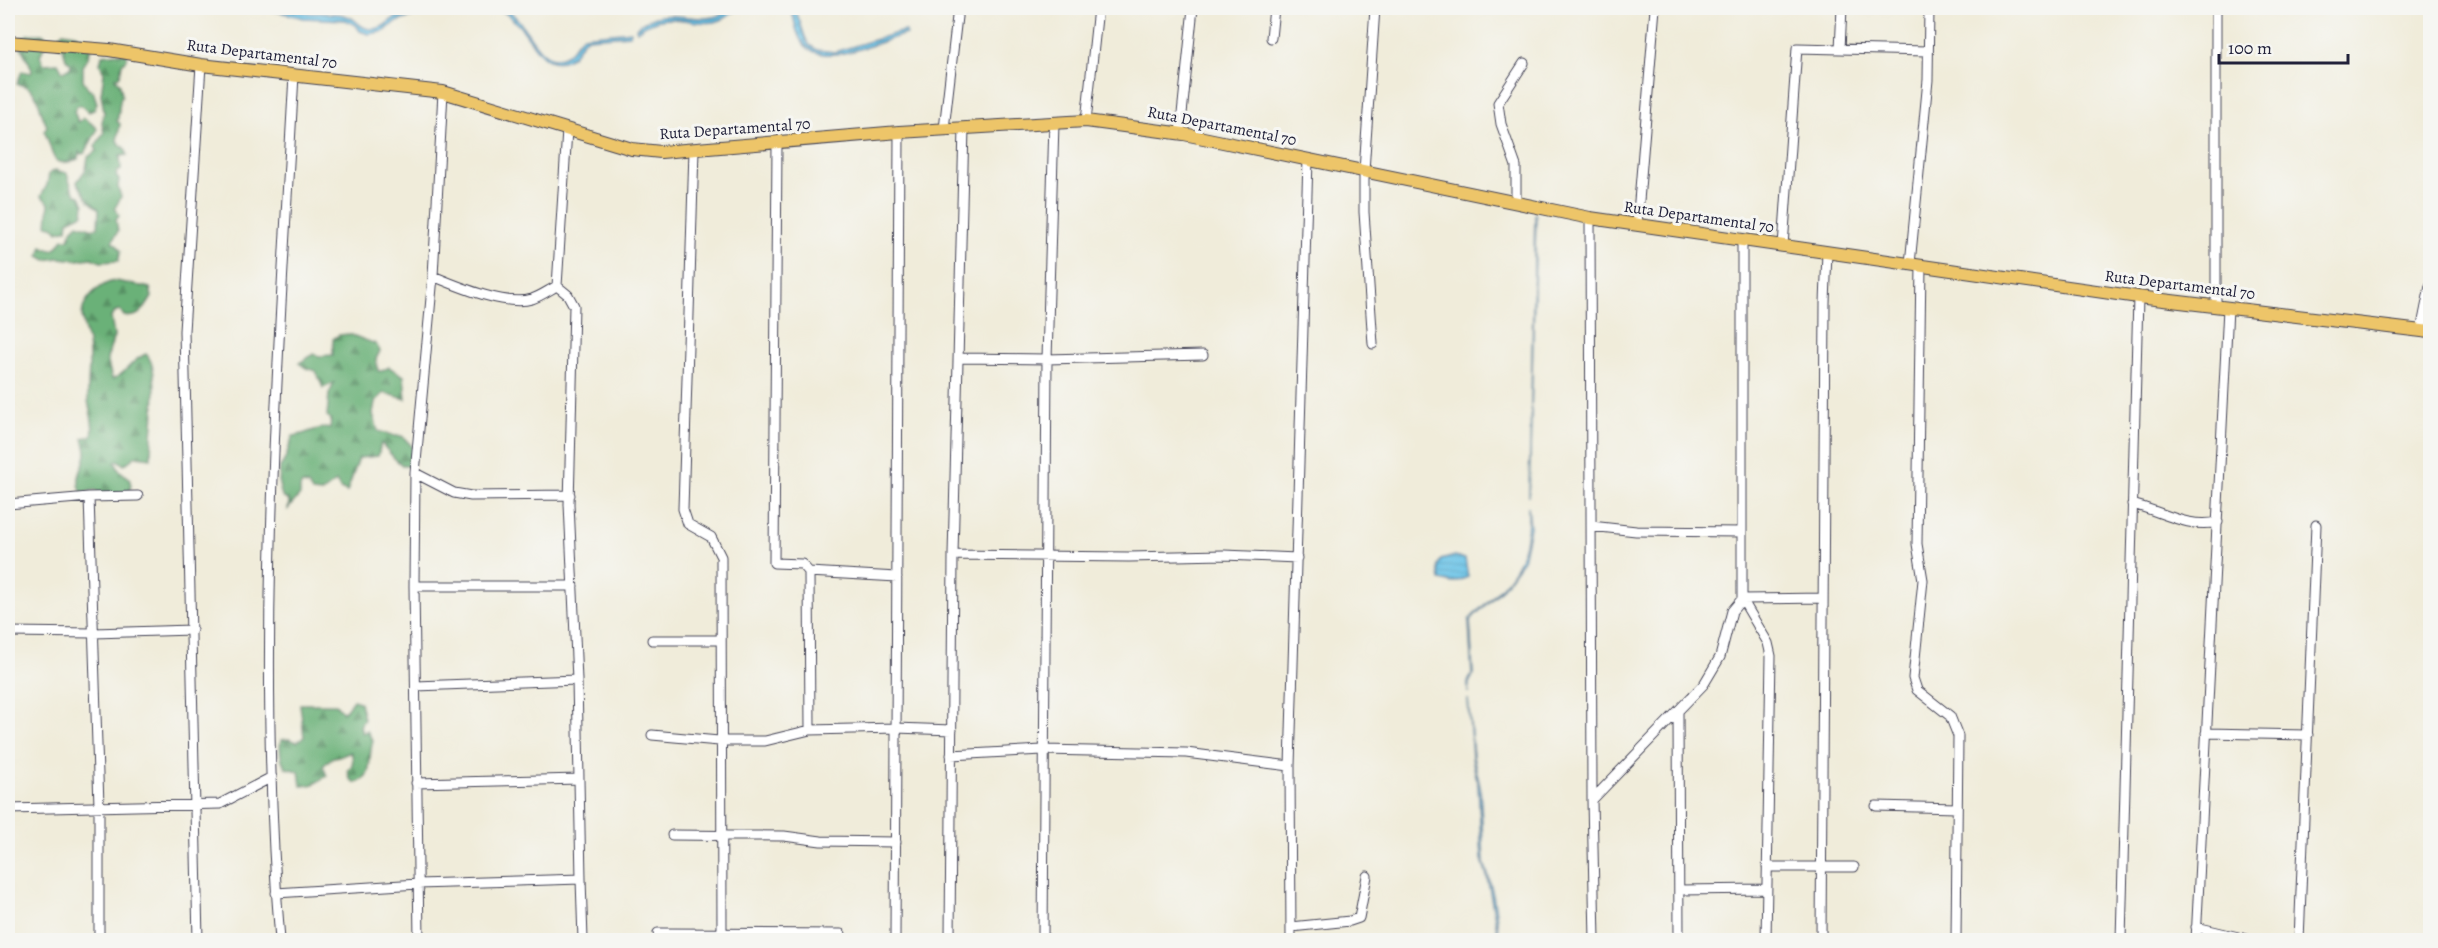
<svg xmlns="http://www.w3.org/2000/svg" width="2438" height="948" font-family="Alegreya,serif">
  <defs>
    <pattern id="forest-firs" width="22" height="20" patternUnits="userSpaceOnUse" patternTransform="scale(1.5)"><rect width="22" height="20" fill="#6ab178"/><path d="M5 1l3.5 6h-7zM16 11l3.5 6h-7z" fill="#579064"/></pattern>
    <pattern id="water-rules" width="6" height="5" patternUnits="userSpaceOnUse" patternTransform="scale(1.5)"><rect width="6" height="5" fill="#69c3e7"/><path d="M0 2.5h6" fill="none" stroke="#5ba7c7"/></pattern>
  </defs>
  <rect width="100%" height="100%" fill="#f6f6f2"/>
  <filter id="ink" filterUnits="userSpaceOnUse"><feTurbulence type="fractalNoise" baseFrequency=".0167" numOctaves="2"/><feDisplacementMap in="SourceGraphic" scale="12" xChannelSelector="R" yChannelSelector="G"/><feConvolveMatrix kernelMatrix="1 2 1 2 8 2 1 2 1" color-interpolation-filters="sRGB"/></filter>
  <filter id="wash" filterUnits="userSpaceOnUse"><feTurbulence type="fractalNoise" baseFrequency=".008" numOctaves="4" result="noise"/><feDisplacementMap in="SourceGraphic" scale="24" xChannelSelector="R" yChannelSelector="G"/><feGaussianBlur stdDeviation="1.35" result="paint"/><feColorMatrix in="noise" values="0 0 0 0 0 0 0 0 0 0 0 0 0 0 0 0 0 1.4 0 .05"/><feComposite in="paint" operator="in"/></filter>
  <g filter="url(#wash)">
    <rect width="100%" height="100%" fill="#f0ecda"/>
    <path fill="url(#forest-firs)" stroke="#466a5a" stroke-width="1.5" d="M63,32L75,34L91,41C92,47 88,61 83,66V80L89,90L93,91L97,103L94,110L89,112L80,105L77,106L74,111L78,122L84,118L96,127L97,130L85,153L81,154L79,152L78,159C47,171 55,151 44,131L47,126C37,108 42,88 17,84L22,71L31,73L32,71C30,59 20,52 19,39L29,34H44L47,40L40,56L44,64L58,63L63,72L70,68L71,64L66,59L63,48L56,45L55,39Z
      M127,52V59L122,64L120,76L115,78L120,84L122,95C118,103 120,112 117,121L120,124L117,141L126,150L127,155L120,156L121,170L117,172L116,176L119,180L118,187L121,197L115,208L119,216L116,220L118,231L112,242L117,245L121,251L118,261L101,262L91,258L78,260L59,258L46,260L39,256L42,246C57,254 55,249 63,239H69L72,230L78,224L94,229L98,227L99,209L89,201L77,182L86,169L88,157L97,151L95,146L104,133L102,123L104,112L101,94L104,73L100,64L102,55Z
      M55,170L67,173C69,180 72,190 76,195L80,196L84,204L83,214L68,221L67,229L58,232L53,226L47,225L49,203L41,196L47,185L49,174Z
      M116,281L150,288L152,297C145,309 139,319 124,316L120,310L116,311L111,317L114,336L107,359L112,379C125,376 130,360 146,354C163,370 150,435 151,458L136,456L124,465L119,461L115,462L119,470L129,478L131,485L128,497L107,499L95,490L82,493C73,477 85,467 86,453C86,448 84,442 83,438L92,436C95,423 89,412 88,399C87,381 91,361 88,343C86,332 79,317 84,306C89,294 103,282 116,281Z
      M349,334L376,344L380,351L376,359L378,371H382L389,367L404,376L406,399L384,393L375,402L373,414L378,431L395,436H402L412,446L415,458L409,467L402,465L394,458L381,443L378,456L359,458L347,492L340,489L336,482L321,493L312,492L308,485L302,484L300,488V495L288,509L289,501L282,497L279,485L280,467C289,457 287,448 293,436C306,435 317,426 330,428L331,419L327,416L329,394L334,383L323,388L316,371L306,368L299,363L314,354L319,356L333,355V339L339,335Z
      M353,700L360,702L364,719L360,726L362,733L367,731L373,741C367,757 375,777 356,783L350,779L348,771C353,765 354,760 351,752L339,757H333L323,766L327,776L312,785L301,786L299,771L286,768C280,759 279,750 281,740L289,739L297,742L304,737L300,704H336L343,713Z"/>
    <path fill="url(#water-rules)" stroke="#467291" stroke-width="1.5" d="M263,8C279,7 294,11 310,13C321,14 336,12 347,16C357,19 360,29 371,29C382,30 386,23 395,18C407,13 424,7 436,8L394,23L385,31L369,34L360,31L356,25L345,20L304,18Z
      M497,8C526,7 534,70 564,56C572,53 576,41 583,36L631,31L630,35L586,38C579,44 576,55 568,59C544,70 534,44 522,29C515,21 506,12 497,8Z
      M725,8L729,10L737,8C707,43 676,0 637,31L636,28C666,0 696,30 727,12Z
      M790,8H795L805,37L809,45L817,50L835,52L900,32L906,31V34C879,41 823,70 803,43C794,32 796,19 790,8Z
      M1535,214H1536L1529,497Z
      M1528,506L1530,527L1523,560L1501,590L1470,620L1473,675L1469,683L1468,693V682L1472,675L1469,620C1509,581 1530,565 1528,506Z
      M1455,556L1465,559L1468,577L1452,583L1440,580L1438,565L1441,560Z
      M1468,699L1473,757L1480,786L1484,863C1493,887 1497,915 1499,940L1487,876L1482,859L1478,785L1472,757Z"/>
  </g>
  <g filter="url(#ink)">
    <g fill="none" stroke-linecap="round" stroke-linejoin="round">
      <g stroke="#414053" stroke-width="11">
        <path id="minor" d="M1271,38L1274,8
          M1840,49L1842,8
          M1086,121L1098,8
          M944,129L958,8
          M1180,133L1193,8
          M777,143L774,563L802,564L809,572L810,730L896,728L952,730
          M694,150L683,509L688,524L711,537L721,557L722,940
          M1516,202V166L1501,124L1498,103L1524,63
          M1590,218L1592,800L1595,940
          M1637,225L1655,8
          M1742,240V599L1768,643L1771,656L1766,940
          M1783,246L1797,48L1927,51
          M1910,264L1928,80L1929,8
          M1921,265L1917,544L1923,580L1913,678L1917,690L1950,716L1958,736L1956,940
          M433,276C457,286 506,307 532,299C541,296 549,290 557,286L567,130
          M557,286L568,295L574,306L569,504L577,680L581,879
          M2216,306V8
          M2421,331L2430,286
          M1373,344L1364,212V171L1375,8
          M958,358L1047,359L1203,355
          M415,473L454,493L471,496L570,495
          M89,497L138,496
          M8,504L89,497L99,806V940
          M2132,504C2161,511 2188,529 2218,522
          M1591,526L1636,531L1742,532
          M953,555L1129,557L1224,555L1297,558
          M809,572L897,577
          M414,586H573
          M1742,599L1823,598
          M8,632L94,633L192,630
          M652,640H720
          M416,686L577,680
          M1678,713L1679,940
          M2206,733L2308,735
          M652,735L719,741H765L810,730
          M951,755L1043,750L1186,753L1290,766
          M416,783L579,779
          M1592,800L1704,684L1720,657L1732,611L1742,599
          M1876,806L1957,808
          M8,809L220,804L272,777
          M672,835L784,836L821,841L896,842
          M1767,867H1854
          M1679,890L1766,889
          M276,893L418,884L581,879L583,940
          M1291,927L1350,921L1359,918L1367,876
          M2196,927L2251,940
          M658,933L841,934
          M198,940L184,331L201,65
          M280,940C256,652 278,363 294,75
          M419,940L414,586L415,473L433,276L443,92
          M895,940L899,132
          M950,940L953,555L964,128
          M1043,940L1047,359L1054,123
          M1291,940L1290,766L1308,159
          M1821,940L1825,303L1827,252
          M2121,940L2138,297
          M2196,940L2228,308
          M2299,940L2316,525"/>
      </g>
      <g stroke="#414053" stroke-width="14">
        <path id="major" d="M8,42L109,50L201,65L443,92L632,149L661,152L899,132L1086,121L1184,134L1590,218L2138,297L2430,332"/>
      </g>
      <use href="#minor" stroke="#fff" stroke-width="9"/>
      <use href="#major" stroke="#edc569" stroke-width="12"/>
    </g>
  </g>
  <g text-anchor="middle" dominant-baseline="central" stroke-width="6" stroke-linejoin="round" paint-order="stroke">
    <g font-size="16" fill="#22223b" stroke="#f6f6f2">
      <text transform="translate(262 54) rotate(7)">Ruta Departamental 70</text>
      <text transform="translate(1222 126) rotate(11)">Ruta Departamental 70</text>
      <text transform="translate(735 129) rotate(-4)">Ruta Departamental 70</text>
      <text transform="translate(1699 217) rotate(8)">Ruta Departamental 70</text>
      <text transform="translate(2180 285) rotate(7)">Ruta Departamental 70</text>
    </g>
  </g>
  <rect width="2438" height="948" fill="none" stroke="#f6f6f2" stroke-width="30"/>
  <path d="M2219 54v9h129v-9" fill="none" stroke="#22223b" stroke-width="3"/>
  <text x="2228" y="54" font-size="18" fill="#22223b" stroke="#f6f6f2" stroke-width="4.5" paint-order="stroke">100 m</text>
</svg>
